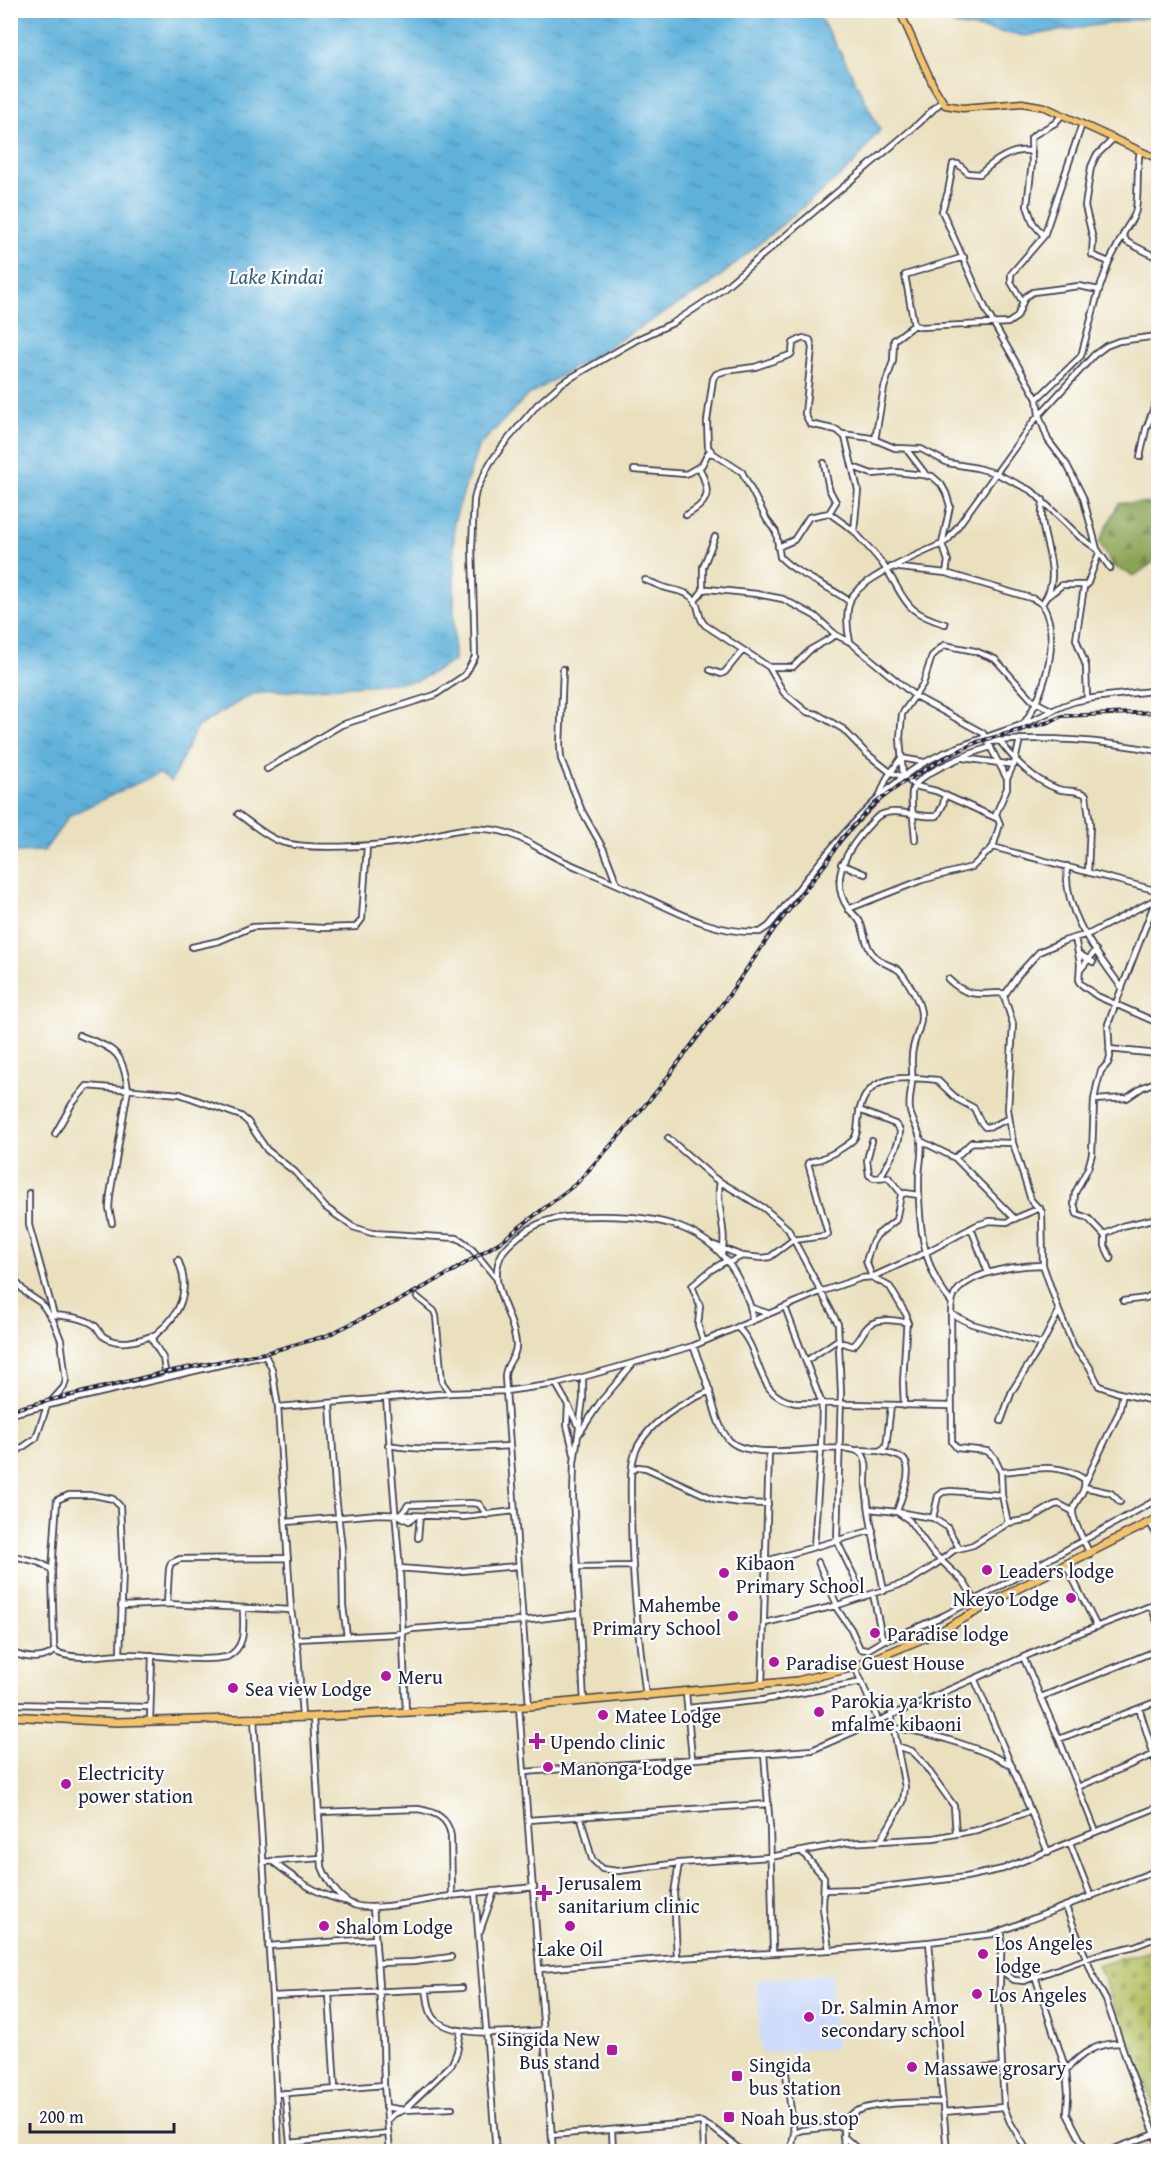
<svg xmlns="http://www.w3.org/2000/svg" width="1169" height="2162" font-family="'Gentium Book Plus',serif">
  <defs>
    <pattern id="forest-firs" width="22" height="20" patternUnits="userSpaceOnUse" patternTransform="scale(1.5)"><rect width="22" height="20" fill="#8da456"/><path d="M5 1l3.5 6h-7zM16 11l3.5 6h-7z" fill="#738548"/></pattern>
    <pattern id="cemetery-stones" width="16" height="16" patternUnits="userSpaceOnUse" patternTransform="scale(1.5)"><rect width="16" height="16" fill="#b2bd5f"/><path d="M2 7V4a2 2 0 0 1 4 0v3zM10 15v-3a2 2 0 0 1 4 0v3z" fill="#99a253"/></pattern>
    <pattern id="water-ripples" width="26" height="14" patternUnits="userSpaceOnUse" patternTransform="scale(1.5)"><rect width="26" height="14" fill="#5eb1da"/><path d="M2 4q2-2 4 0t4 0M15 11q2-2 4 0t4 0" fill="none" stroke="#4d90b2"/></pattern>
  </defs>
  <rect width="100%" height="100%" fill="#fff"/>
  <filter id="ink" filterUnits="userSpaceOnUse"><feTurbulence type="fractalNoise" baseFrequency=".0167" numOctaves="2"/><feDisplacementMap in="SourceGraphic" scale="12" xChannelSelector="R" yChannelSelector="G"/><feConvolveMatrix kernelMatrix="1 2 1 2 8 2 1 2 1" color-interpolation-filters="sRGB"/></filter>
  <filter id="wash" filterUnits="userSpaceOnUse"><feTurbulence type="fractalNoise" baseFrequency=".008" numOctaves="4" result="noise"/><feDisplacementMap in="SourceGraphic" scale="24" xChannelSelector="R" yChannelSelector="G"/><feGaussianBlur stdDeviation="1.35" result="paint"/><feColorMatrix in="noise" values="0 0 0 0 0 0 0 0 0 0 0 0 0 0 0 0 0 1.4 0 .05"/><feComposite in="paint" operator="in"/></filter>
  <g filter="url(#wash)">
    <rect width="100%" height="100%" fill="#eae0be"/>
    <path fill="#cedbfa" d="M831,1974L836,2048L761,2053L756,1979Z"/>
    <path fill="url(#forest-firs)" stroke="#586348" stroke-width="1.5" d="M1119,503H1145L1158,507V559L1134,576L1112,566L1099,542Z"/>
    <path fill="url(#cemetery-stones)" stroke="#6a704d" stroke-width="1.5" d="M1158,1949V2117L1098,1965Z"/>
    <path fill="url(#water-ripples)" stroke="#406a8a" stroke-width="1.5" d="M1158,10V16L1025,36L954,25L941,11Z
      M10,11H816L841,53L880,130L852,166L710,285L527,396L478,447L454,522V661L417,681L252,694L197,727L171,782L159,773L70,815L44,851L11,852Z"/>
  </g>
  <g filter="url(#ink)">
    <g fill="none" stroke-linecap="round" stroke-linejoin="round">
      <g stroke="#403e4f" stroke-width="8">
        <path id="minor" d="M1140,151C1136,170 1139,190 1136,209C1135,219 1126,226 1123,235L1127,242L1158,258
          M1032,152C1013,146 993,162 980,174L968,173L958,164H953L948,192L942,211L987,312L1037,399
          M1044,236L1033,223L1027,206L1032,163L1031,138L1034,135L1055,123L1062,115
          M964,257L905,275L914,325L921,327L1008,323L1017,317L1025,297L1033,292L1079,286L1099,290
          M1109,262L1092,255L1093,239L1085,206L1091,167L1096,156L1114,138
          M1158,280L1156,301L1158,318
          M1022,301L1011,282V274L1044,236L1082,124
          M843,434L871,438L895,448L921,449L948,463L977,468L995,473L1032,491L1080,537L1097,549
          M875,440L884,388L893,361L894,340L914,325
          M907,450L927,476
          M1140,457L1146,429L1158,397
          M824,463L829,489L836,502L829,513L854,531
          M853,467L872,474L896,472L932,476L941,484L946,493L950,506L942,544L948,561L946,573
          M634,470L686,474L702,465L708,453L714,454
          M686,515C712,501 710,491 699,467
          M778,547L794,540L809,517L829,513
          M891,567L946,573L1034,599L1042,604
          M1110,568L1097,549L1083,497L1067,465L1048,440L1039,415L1037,399L1081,356L1099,290L1109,262L1123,235
          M645,580C651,582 657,585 663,587C674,591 689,590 696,603C700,611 698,618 705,625L769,667L784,693L807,712L817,714L843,729L866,753L890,772L906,778L915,786L936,791L996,818
          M1084,587L1076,639L1086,666L1087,699
          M703,590V567L715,537
          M1048,596L1062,585H1087L1099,553
          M695,601L703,590L708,589L757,594L783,599L815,616L836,635L850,642L915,696L983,733L1007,779V788L996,814L1000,824L993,847
          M850,602C829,585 798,576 780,557L776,532L767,520L742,472L714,454L708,447L707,421L713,379L716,374L725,371L755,367L790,355L792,353L793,343L803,338L810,340L812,348L805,414L810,424L837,430L845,437L858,490L854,531C864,543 875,553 884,566C907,599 901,611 945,624
          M850,642C847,629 846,613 850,600C859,579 921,553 942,544L948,540L1033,422L1094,355L1106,346L1119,341L1158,336
          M769,667H793L810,650L836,635
          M563,669L560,746L561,759L582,811L604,850L617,884
          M710,670L721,674L725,672L743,650
          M1019,730C1043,700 1063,640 1042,604C1063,576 1045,549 1042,520C1041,513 1043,506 1043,500
          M999,740C1015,761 1033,780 1058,789C1067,792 1078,789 1086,795L1090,824L1088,872
          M989,742C1046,735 1102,741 1158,751
          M963,758L1014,765
          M267,769L341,725L435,695L465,675L475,657L472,547L474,500L476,491L490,463L504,444L537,405L562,383L638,339L673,323L714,296L918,124L941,102
          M903,776L900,738L902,714L923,684L932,656L944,645L975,651L995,659L1032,700L1051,710
          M1007,779L1015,761L1020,739
          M945,795L943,805L937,816C918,819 895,805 877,817C854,840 825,875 848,908C851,913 857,916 860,922C866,934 865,949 877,958C883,964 890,965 897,969C904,973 918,999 920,1008C925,1024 912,1040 912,1056C911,1064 913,1072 912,1079C912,1090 908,1100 910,1111C912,1121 919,1130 921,1141C923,1153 919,1166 919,1177C918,1220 922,1269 952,1303
          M879,797L887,778L901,758L924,762
          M238,814C251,823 264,835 279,841C305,851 378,846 406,841C439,836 460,824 495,830C520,834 539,850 561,860C585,871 609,880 632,891C673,910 713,934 760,932L769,926C811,874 850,819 903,777C938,749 982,740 1023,724C1042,717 1058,706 1077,701C1104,695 1131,694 1158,690
          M915,840C915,829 909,796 913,788C921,772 973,752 991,747
          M841,864L865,874
          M1067,866C1063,913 1096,952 1122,988
          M1156,899L1091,933L1064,941L1039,952L1019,974L1004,996L1013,1024L1008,1109L1013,1143L1031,1200L1042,1212L1043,1265L1059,1311L1074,1347L1089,1366L1099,1386L1119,1393L1158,1402
          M848,909L922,880L972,867L993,847L1158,891
          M1075,938L1080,963L1079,982L1082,985L1097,996L1158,1023
          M192,947L219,941L252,927L280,926L323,928L356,927L362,919L367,846
          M1079,954L1093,962
          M1081,969L1096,950
          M948,979C969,999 979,993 1005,993
          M79,1035C115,1050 122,1049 128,1089L110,1195L109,1208L112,1223
          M1109,1049L1158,1054
          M1094,1100L1127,1098L1143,1087L1158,1081
          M859,1110L895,1124L900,1130C900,1146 888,1162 881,1176
          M55,1134L72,1104L87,1086L180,1094L241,1116L248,1122L267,1150L295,1172L325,1207L353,1227L372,1233L457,1238C471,1244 486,1267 497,1279
          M668,1138L714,1178L764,1208L788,1229L838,1324L841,1393L837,1541L864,1597
          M872,1141L867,1160L869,1175L874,1178L888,1177L902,1194
          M921,1141L955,1158L1015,1219
          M955,1158L972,1142L1013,1143
          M720,1182C715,1206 728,1230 722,1254
          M29,1193V1225L54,1315
          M971,1228L988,1273
          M1104,1235L1088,1218L1077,1214L1074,1204L1075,1193L1088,1168L1092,1154L1094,1100L1097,1085L1101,1071L1108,1063L1110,1057L1108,1024L1158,894
          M714,1245L742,1256
          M1111,1259L1105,1246V1234L1122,1226L1158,1218
          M728,1263L742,1256L762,1258L770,1257L793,1240L824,1236L828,1234L808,1163C812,1160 815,1161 821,1159C830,1155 845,1148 853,1140C859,1134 857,1123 859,1114C865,1073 904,1076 937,1080L957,1099L974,1108L980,1121L985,1127L992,1126L1008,1119
          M1043,1265C1019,1265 974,1271 957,1291C952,1297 951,1306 951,1314L952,1442L957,1448L987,1451L994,1457L1001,1472C1030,1470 1058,1461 1084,1479C1087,1493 1076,1498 1073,1510C1071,1518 1086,1545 1090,1554
          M10,1282L18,1284L26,1293L41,1303L53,1320L61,1340L66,1380L64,1387L47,1406L36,1438L10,1456
          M417,1297L434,1311L436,1316L442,1382L450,1393
          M1123,1301L1146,1298L1158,1291
          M785,1307L822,1404L821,1449L814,1547
          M752,1308L767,1313
          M951,1314L972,1324L1042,1344
          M52,1315C64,1316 84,1317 94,1325C98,1327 99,1333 103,1336C118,1347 138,1341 154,1335
          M737,1327C764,1351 753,1397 796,1403L951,1406
          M703,1340L698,1325L700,1306L692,1286L711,1270L726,1261
          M693,1346C699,1360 704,1374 709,1389C714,1406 717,1426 729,1440C753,1466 850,1436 863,1455C869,1464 865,1476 866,1486C869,1521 877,1556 884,1591
          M806,1361L836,1341L853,1346C859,1341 861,1336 865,1330C874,1316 895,1320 908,1323
          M166,1377L163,1358L152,1340C155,1333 163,1329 168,1323C185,1304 188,1283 178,1260
          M583,1377V1399L574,1463L573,1497L584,1702
          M556,1384L568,1405L567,1425L574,1454
          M386,1398L400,1572L406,1713
          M330,1403L335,1487L342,1549L343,1606L347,1636
          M568,1405L577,1424
          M904,1406L903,1382L907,1316L890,1287L872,1277L866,1261L872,1243L877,1235L896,1220L901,1195L905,1193L919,1195
          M278,1407L450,1393L506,1391L556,1384L583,1377L693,1346L820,1292L861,1278L872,1277L925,1253L977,1225L990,1221L1007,1222L1040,1208
          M10,1414L254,1357H266L272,1369L278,1407L291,1610L298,1651L302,1718
          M1001,1421L1012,1391L1042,1344L1059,1311
          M579,1434L601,1401L632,1365
          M388,1445C429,1452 468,1448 509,1446
          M858,1450L879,1451L886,1447L891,1406
          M879,1451C886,1453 895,1454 902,1458C916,1468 900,1499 897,1512L933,1518
          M632,1471L638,1467L646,1468L714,1499L740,1503L768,1504
          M1001,1472L1002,1495L1008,1523
          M1085,1483L1119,1412L1123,1394
          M1084,1487L1111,1493L1120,1502
          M870,1509L897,1512L909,1520L932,1552L964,1582L975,1600
          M416,1516L409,1521L400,1516L408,1505L471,1503L479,1504L487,1515
          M286,1522L378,1514L464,1517L514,1511
          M1150,1523L1158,1537
          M418,1538L420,1516
          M959,1548L947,1527L933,1518L938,1496L943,1492L951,1491L1002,1495
          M10,1554C25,1561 41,1559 52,1571L54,1647L56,1652C76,1661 100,1655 121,1654C155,1653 194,1663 227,1657C247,1647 243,1627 243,1608
          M766,1561L873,1530
          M818,1562L837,1605
          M1066,1565L1097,1627
          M578,1567L632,1566
          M399,1568L450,1572L518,1566
          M52,1571L57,1500L69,1495H94L113,1499L120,1506L123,1569L120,1654
          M873,1594L882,1637L888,1640L943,1616L988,1593L1158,1499
          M167,1604L169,1569L171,1563L180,1559L288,1558
          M121,1606L167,1604L291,1610
          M835,1606L851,1629L860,1649L867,1650L884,1640
          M1151,1606L1158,1624
          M765,1623L835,1606L908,1582L931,1568L954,1550L973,1545L1008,1523L1030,1519L1054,1505L1059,1504L1072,1511
          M296,1639L396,1634L412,1629L522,1621L578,1614
          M10,1652C25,1658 43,1662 55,1650
          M1024,1659L1059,1739L1096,1832
          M855,1667L878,1720
          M975,1680L1048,1852
          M762,1686L769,1451
          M686,1693L692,1758
          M646,1697C638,1633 631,1569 631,1505C631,1486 629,1464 638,1446C652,1420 684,1402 710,1391
          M1041,1697L1158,1650
          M10,1704L150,1707
          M529,1706L505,1377C505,1362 517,1358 516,1344C514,1312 484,1284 503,1252C507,1246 513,1241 519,1236C545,1216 564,1216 596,1216C654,1215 712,1224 740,1282C746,1296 752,1305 752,1320
          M519,1707L553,2152
          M688,1708L763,1700L862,1682
          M1139,1708L1158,1768
          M313,1717L322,1867C328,1882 339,1899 354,1905C376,1912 427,1899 451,1896C478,1892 506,1890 534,1887
          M254,1719L272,1996L279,2152
          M150,1721L152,1655
          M894,1728C926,1731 985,1749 1012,1766
          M1059,1739L1158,1701
          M897,1746L912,1751L921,1760L954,1806L956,1834
          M764,1754L770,1828L773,1952
          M524,1772L812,1750L1067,1638L1158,1603
          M1078,1787L1153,1755
          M319,1812L418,1809C435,1812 448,1817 451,1836L452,1895
          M581,1818L592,1859L602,1869L618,1871L679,1863L770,1857L846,1843L934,1838L977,1830L1031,1811
          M528,1820L768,1804
          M881,1840L903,1802L905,1787L891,1714
          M1070,1843L1091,1897
          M802,1852L824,1877L823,1908L829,1950
          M272,1861C295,1879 317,1895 345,1901
          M263,1862L321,1858
          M824,1890L865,1889L966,1877L1003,1869L1158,1807
          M475,1893L496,2152
          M373,1907L383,2040L384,2085L390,2152
          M1066,1907L1094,1978L1106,2000L1128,2064L1158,2142
          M480,1931L494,1891
          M1002,1931L999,2007L1004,2107L1010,2122L1028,2152
          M929,1942L947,2152
          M268,1946L375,1939
          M677,1958L674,1893L679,1863
          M377,1963L413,1962L451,1957
          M540,1969L677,1958L829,1950L929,1942L993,1934L1158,1870
          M1000,1970L1014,1980L1024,1981L1097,1955L1135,1946L1158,1937
          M1036,1979L1066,2070L1068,2093L1067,2114L1087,2152
          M426,1989C428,1998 428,2012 435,2019C454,2039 519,2032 545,2030
          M329,1994L335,2088
          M272,1996L462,1988
          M1066,2070C1082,2053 1096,2043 1120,2043
          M940,2071L1001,2067
          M786,2073L794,2133L791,2152
          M285,2093L291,2152
          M277,2094L384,2085
          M385,2107L404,2110L452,2108
          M943,2112L1004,2107
          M387,2121L394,2114L404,2110L452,2064L457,2052L461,2030
          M703,2123L704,2152
          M612,2130L613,2152
          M794,2133L802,2130L843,2126
          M552,2135L701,2122L714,2129L743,2152
          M843,2136L861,2152
          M290,2143L388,2133
          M844,2152L843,2126C845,2121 847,2117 851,2114C872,2101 918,2103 942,2102
          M1105,2152L1155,2134"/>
      </g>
      <g stroke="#403e4f" stroke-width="9">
        <path id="major" d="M899,10L934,87L945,105L963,108L1022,103L1045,107L1158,159"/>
      </g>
      <g stroke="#403e4f" stroke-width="10">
        <path id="highway" d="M10,1716L116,1722L313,1717L529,1706L797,1681L855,1667L941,1631L1013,1591L1158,1518"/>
      </g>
      <use href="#minor" stroke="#fff" stroke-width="4.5"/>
      <use href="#major" stroke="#f2c36a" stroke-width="6"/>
      <use href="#highway" stroke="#f2c36a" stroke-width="7"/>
      <g stroke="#22223b" stroke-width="4">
        <path id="rail" d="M10,1410L166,1372L265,1353L326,1336L398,1301L448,1274L500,1242L577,1183L620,1135L661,1086L729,995L774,929L826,863L842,838L874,804L904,782L941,760L977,742L1049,722L1062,716L1158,712"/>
      </g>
      <use href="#rail" stroke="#fff" stroke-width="1.5" stroke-dasharray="4.5" stroke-linecap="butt"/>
    </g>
  </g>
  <g fill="#b5179e" stroke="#fff" stroke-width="2">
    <circle cx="987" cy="1570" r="6"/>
    <circle cx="724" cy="1573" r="6"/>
    <circle cx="1071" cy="1598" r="6"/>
    <circle cx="733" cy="1616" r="6"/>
    <circle cx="875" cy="1633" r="6"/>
    <circle cx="774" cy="1662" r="6"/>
    <circle cx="386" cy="1676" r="6"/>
    <circle cx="233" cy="1688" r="6"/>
    <circle cx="819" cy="1712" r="6"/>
    <circle cx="603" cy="1715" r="6"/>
    <path d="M534 1732h6v6h6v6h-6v6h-6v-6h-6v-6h6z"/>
    <circle cx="548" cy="1767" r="6"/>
    <circle cx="66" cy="1784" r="6"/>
    <path d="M541 1884h6v6h6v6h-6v6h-6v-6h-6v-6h6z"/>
    <circle cx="324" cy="1926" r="6"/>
    <circle cx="570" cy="1926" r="6"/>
    <circle cx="983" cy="1954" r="6"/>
    <circle cx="977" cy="1994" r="6"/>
    <circle cx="809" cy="2017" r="6"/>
    <rect x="606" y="2044" width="12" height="12" rx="3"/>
    <circle cx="912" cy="2067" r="6"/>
    <rect x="731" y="2070" width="12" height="12" rx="3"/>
    <rect x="723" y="2111" width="12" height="12" rx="3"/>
  </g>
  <g text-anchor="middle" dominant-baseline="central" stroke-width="4.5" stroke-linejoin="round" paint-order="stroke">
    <g font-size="20" fill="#22223b" stroke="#fff" text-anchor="start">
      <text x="736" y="1562">Kibaon<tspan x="736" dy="23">Primary School</tspan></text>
      <text x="999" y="1570">Leaders lodge</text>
      <text x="1059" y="1598" text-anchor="end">Nkeyo Lodge</text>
      <text x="721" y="1604" text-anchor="end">Mahembe<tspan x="721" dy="23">Primary School</tspan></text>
      <text x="887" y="1633">Paradise lodge</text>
      <text x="786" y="1662">Paradise Guest House</text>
      <text x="398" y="1676">Meru</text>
      <text x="245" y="1688">Sea view Lodge</text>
      <text x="831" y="1700">Parokia ya kristo<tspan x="831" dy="23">mfalme kibaoni</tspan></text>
      <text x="615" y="1715">Matee Lodge</text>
      <text x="550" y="1741">Upendo clinic</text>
      <text x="560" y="1767">Manonga Lodge</text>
      <text x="78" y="1772">Electricity<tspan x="78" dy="23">power station</tspan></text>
      <text x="558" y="1882">Jerusalem<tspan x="558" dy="23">sanitarium clinic</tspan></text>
      <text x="336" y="1926">Shalom Lodge</text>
      <text x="995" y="1942">Los Angeles<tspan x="995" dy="23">lodge</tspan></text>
      <text x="570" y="1948" text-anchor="middle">Lake Oil</text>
      <text x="989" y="1994">Los Angeles</text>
      <text x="821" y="2006">Dr. Salmin Amor<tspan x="821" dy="23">secondary school</tspan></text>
      <text x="600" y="2038" text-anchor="end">Singida New<tspan x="600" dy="23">Bus stand</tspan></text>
      <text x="749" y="2064">Singida<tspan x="749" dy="23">bus station</tspan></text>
      <text x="924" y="2067">Massawe grosary</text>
      <text x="741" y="2117">Noah bus stop</text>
    </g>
    <g font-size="21" font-style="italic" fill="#3a5b7b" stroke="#fff">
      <text x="276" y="276">Lake Kindai</text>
    </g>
  </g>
  <rect width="1169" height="2162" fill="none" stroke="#fff" stroke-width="36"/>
  <path d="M30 2123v9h144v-9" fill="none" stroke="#22223b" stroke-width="3"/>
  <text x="39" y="2123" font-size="18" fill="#22223b" stroke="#ffffff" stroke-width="4.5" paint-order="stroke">200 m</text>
</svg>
